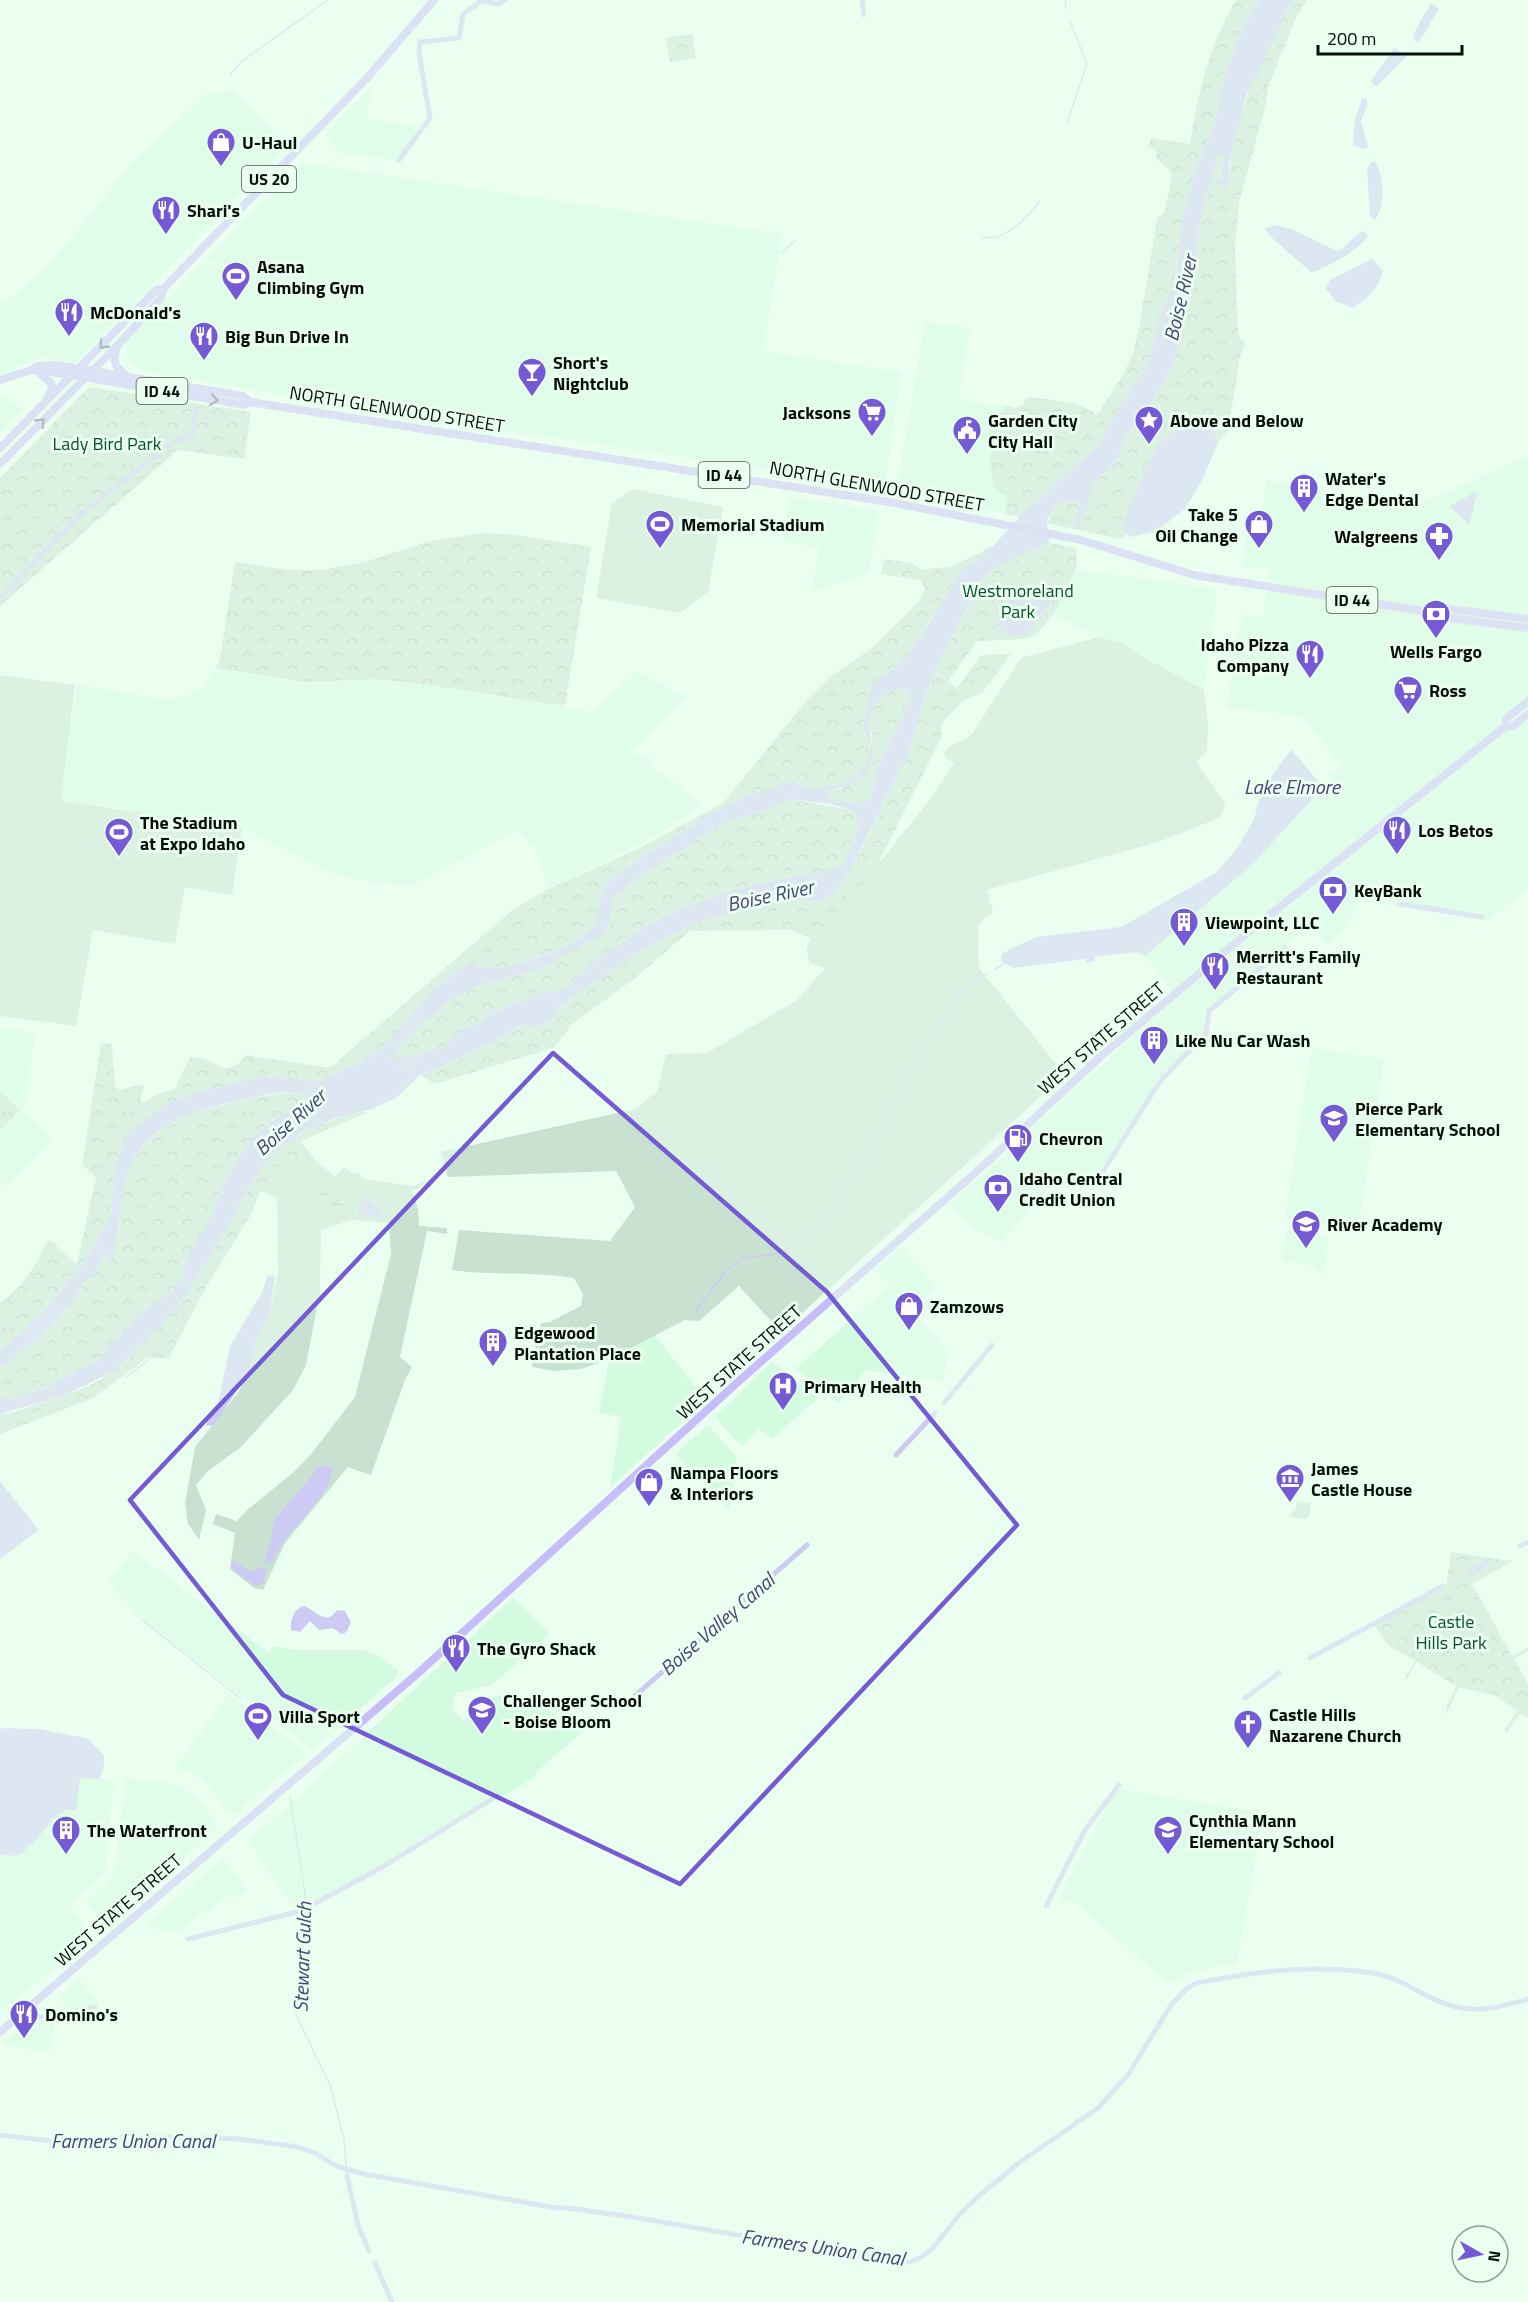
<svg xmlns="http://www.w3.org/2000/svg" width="1528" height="2302" font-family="'Titillium Web',sans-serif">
  <defs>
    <pattern id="forest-crowns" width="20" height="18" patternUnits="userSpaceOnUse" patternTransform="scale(1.5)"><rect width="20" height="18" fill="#c8e1d0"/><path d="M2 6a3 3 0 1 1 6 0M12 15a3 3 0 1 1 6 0" fill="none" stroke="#aac0b1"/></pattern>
    <pattern id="wetland-marsh" width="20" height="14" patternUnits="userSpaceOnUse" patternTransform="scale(1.5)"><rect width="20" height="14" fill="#c8e1d0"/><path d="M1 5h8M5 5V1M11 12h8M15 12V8" fill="none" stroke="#aac0b1"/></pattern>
  </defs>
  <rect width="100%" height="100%" fill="#ebfff1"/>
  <path fill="#d2fbe0" d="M372,86L366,119L419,126L401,161L340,153L325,135Z
    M232,89L287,146L77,361L74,363L43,357L0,374V302L13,297L52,262L133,162L207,94Z
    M302,163L782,234L763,351L902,372L884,487L393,414L142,371L127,357L125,343L202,262L295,277L204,260Z
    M925,321L970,328L958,400L990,405H1007L990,429L988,436L991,443L990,459L1007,496L1005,514L899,493L897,486Z
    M0,394L23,409L0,434Z
    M1528,456V889L1488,920L1357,900L1354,913L1345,929L1328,945L1311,925L1204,1014L1207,1017L1206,1032L1162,1075L1089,1188L1046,1181L1044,1193L1001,1243L990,1235L974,1230L951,1203L1178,996L1145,956L1253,864L1342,766L1302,716L1227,708L1242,614L1263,618L1270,570L1242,566L1250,508L1262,510L1267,480L1351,495L1426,501Z
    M790,497L878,510L869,572L812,593L819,547L783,541Z
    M1076,570L1217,588L1204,690L1150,661L1122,643L1099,637L1053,615Z
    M216,668L304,682L374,679L422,684L565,706L592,712L637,671L686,697L632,752L653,760L649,768L666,776L702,805L654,837L549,889L537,852L519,830L408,887L337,876L242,828L61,801L77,685L162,699L176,698L189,695L203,687Z
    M0,1027L35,1033L24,1112L53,1139L7,1186L0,1180Z
    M1312,1048L1384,1059L1358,1230L1285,1218Z
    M1287,1230L1329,1237L1323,1276L1310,1265L1282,1261Z
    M901,1247L936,1286L911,1309L948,1352L943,1382L866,1370L838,1403L808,1380L797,1368L889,1286L876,1270Z
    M654,1334L706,1400L610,1488L621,1417L599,1413L609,1359Z
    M772,1362L818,1398L772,1439L759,1429L742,1446L718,1421L716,1416Z
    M706,1426L710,1427L737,1457L729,1509L676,1454Z
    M133,1551L269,1653L272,1646L292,1650H365L378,1656L398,1670L397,1676L313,1750L143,1622L108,1582Z
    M513,1598L549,1634L492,1685L455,1693L452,1708L464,1722L496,1695L505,1696L552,1703L547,1708L556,1717L581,1721L586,1729L536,1772L534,1778L376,1869L296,1911L248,1840L294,1801Z
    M229,1694L307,1753L236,1813L229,1811L204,1782L190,1773L175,1767Z
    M87,1777L114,1780L105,1871L97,1881L69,1906L89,1930V1935L86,1942L4,2009L0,2005V1855L12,1857L29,1844L32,1845L54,1818L68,1809L80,1778Z
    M126,1778L171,1783L183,1788L202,1803L216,1822V1830L112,1919H105L87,1904L86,1900L106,1883L115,1868Z
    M1116,1788L1263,1813L1237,1963L1193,1972L1169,1984L1076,1903L1059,1899Z
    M223,1858L248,1890L233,1899L229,1895L209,1911L200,1913L180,1932L143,1927Z
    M79,1979L99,2003L90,2006L68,2009L58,1997Z
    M56,2018L50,2052L6,2045L4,2041L28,2022Z"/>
  <path fill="#c8e1d0" d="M633,489L723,507L708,592L680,613L596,598L612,503Z
    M1099,637L1122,643L1150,661L1204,690L1208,722L1207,750L1196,762L1226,805L1219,818L1161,841L987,890L993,912L985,917L978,926L979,968L1061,1070V1078L781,1332L739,1286L699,1321L685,1320L609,1359L581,1369L554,1371L532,1367L541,1323L550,1322L581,1306L583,1294L574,1278C533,1271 492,1276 452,1270L459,1230L610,1241L635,1207L616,1171L448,1177L441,1152L635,1109L657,1091L666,1054L707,1053L797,1000L825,968L810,963L806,950L810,938L835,918L932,797L954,763L945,758L944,753C949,744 964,741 972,734L1021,658Z
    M0,675L75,685L61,801L242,828L232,895L185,887L175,944L93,930L76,1026L0,1016Z
    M288,1145L317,1162L335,1176L344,1167L352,1173L358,1172L363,1179L414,1186L435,1177L436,1180L412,1191L418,1209L419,1226L447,1228V1234L427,1231L400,1357L412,1367L405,1380L371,1475L348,1467L285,1543L263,1590L254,1588L230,1569L235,1533L213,1524L216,1514L237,1521L246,1511L296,1470L312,1453L355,1397L391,1254L389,1223L351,1220L321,1230L320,1291L306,1365L293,1390L241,1447L207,1472L196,1485L206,1510L199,1540L188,1524L185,1503L195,1447L237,1394L250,1372L256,1341L270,1312L278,1273L277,1198L252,1186Z
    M1297,1501L1311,1503L1309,1516L1306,1519L1291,1517L1292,1511L1295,1510Z"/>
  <path fill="url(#forest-crowns)" d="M1236,0H1260L1244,23L1220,90L1216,120L1196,168L1182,219L1175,285L1161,311L1149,362L1098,446L1019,517L1005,514L1007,496L994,488L990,459L991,443L988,436L990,429L1007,405L1013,408L1021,406L1028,397C1052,400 1077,400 1097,415L1123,375L1133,353L1139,329L1157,218L1164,213L1172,177L1170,170L1156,159V150L1148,146L1152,138L1190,144C1199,89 1208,49 1236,0Z
    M1292,0H1307L1297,15L1268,87L1266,104L1239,203L1235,247L1238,334L1240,339L1245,342L1240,357L1228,431L1219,441L1207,425L1180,428L1159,442L1143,473L1123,528L1127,534L1120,539L1047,523L1057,503L1080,500L1074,524L1088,507L1092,485L1119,457L1124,437L1145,415L1158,393L1184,319L1194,277L1199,227L1218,154L1222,153L1223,156L1220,186L1228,189C1231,119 1260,61 1292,0Z
    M692,34L696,58L670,62L666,38Z
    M89,387L251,412L244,459L178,450L0,606V478Z
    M482,533L517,535L591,547L565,706L422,684L374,679L304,682L216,668L220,659L235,562L288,570H319L365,562L426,542Z
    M1049,543L1077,548L1076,570L1053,615L1036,635L1024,639L977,641L948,681L957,688L981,655L1011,654L983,692L963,701L942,723L941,738L878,864L835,918L810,938L790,930L690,931L630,982L572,1024L555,1047L435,1084L420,1075L490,1044L523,1024L550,1021L561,1005L633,956L681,929L711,918L742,911L766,901L819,900L851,868L863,846L909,753L926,695L939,661L983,580L998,566Z
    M988,547L992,548L983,557L969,565L930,619L918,640L900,663L871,686L863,726L870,743L868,762L857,775L841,785L816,788L788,782L703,819L643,856L603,886C601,897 600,912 595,923C586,944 517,968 494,968C485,968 475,965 466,964L432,991L384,1046L358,1064L321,1081L263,1076L191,1094L115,1166L111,1216L87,1258L47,1307L0,1352V1303C21,1289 36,1265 47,1242L50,1240L77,1264L96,1177L82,1165L101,1043L112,1044L115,1086L119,1090L142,1084L144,1086L140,1099L144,1103L156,1095L175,1089L190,1057C196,1058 205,1058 209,1061C225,1071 235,1071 246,1055L330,1068L510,912L544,891L638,849L723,803L807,700L830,677L872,648L911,610L922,597L925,589L920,580L881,574L884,559L912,563L921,569L949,567L982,552Z
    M907,688L911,694L909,702L877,769L871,796L864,801L853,803L838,800L827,795L828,792L841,788L867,771C869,760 873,747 872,737C872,734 870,731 869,728C867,707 887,688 907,688Z
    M791,799L852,810L858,823L855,837L844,863L822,872L763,882L717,895L680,909L643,928L603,956L586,968L571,985L551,993H541L493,1012L480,1024L461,1029L449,1043L421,1056L422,1060C413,1065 401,1068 390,1067L388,1063L406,1038L452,999L479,986L539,969L606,933L612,913L611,900L640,876L728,821L764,811Z
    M0,1090L20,1110L0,1131Z
    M288,1092L307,1096L308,1101L271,1122L251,1138L222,1185L213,1213L185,1273L171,1291L132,1321L96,1362L40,1391L27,1393L16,1399L0,1397V1367L39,1336L76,1298L82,1285L96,1272L104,1254L108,1255L109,1265C113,1253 117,1241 119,1229C120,1223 119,1216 120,1210C121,1197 125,1182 129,1170C150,1111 235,1101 288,1092Z
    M361,1112L366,1113L301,1141L317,1162L284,1168L261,1190L249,1218L209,1282L168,1359L148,1357L93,1398L0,1434V1414L11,1413C45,1401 84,1392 113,1372C122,1366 129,1357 136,1350C172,1314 201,1274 226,1229C241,1205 252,1177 273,1156C296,1131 329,1120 361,1112Z
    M1451,1552L1513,1561L1472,1584L1512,1656L1528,1647V1651L1514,1659L1528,1684V1718L1521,1713L1506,1733L1504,1731L1517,1711L1496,1696L1459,1687L1446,1715V1709L1456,1686L1417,1662L1406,1680L1404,1679L1415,1661L1386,1644L1375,1625L1446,1585Z"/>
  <path fill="url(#wetland-marsh)" d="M328,1186L342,1189L352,1196L353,1212C341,1215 322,1207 321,1194Z"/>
  <path fill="#cdcaf3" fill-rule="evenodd" d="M1260,0H1292L1246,96L1229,164L1228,190L1220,186L1223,156L1222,153L1218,154L1199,227L1194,277L1175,361L1145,415L1124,437L1119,457L1092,485L1088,507L1077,528L1074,524L1080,501L1057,503L1047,520L1049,543L998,566L982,580L939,661L926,694L909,753L851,868L840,885L832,894L819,900L766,901L742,911L711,918L681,929L633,956L561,1005L550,1021L535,1027L523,1024L490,1044L420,1075L396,1098L372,1109L333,1119L301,1133L273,1155L254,1179L226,1230L188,1291L163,1323L115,1371L63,1396L0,1414V1397L16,1399L27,1393L40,1391L96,1362L132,1321L171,1291L185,1273L184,1265L213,1213L222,1185L251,1138L271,1122L308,1101L306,1096C301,1095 294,1092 288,1092C279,1091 266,1095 257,1097C214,1104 150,1120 132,1163C117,1197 122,1233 110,1266L108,1255L104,1254L96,1272L82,1285L76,1298L39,1336L0,1367V1352L47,1307L87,1258L111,1216L115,1166L127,1134L163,1106L191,1094L263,1076L321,1081L358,1064L384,1046L432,991L466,964C475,965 485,968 494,968C517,968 586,944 595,923C599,912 600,897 603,886L643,856L703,819L749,796L788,782L816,788L841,785L857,775L868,762L870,743L863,726L871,686L900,663L918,640L961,572L969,565L983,557L1022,514L1098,446L1115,414L1149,362L1161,311L1175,285L1182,219L1196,168L1216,120L1220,90L1244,23ZM907,688L911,694L909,702L877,769L871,796L864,801L853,803L838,800L827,795L828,792C843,785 858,786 868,769C876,754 871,743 869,728C867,707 887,688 907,688ZM791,799L830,804L852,810L858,823L855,837L844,863L822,872L763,882L717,895L680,909L643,928L603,956L586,968L571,985L551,993H541L493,1012L480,1024L461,1029L449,1043L421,1056L422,1061C413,1065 401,1068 391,1067L388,1063L406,1038L452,999L479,986L539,969L606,933L612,912L611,900L640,876L728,821L764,811Z
    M1431,3L1439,9L1419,42L1415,41L1413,35Z
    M1394,48L1408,55L1377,86H1374L1371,81Z
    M1362,98L1367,99V106L1361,121L1368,148L1362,149L1353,145L1355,120Z
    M1375,161C1384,174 1385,208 1375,220L1370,217L1367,169L1371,163Z
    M1274,225L1292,229L1337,251C1348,248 1350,237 1363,231L1369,235C1354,254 1334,263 1312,273L1274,240L1265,229Z
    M1372,259L1383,270C1379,289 1368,298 1352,308L1337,302L1325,288L1330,280Z
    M1207,425L1219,441L1201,482L1185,509L1155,532L1130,537L1122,528L1143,473L1159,442L1180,428Z
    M1475,492L1477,494L1469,525L1450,506Z
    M1048,582L1059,585L1045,612L1026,635C1013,637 1006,635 997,626L998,611C1010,599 1030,584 1048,582Z
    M1291,749L1323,787L1253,864L1145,956L1136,952L1095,957V961L1087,963L1085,959L1013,968L1001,961V955L1010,949L1037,937L1121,927L1217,872L1236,850L1254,819L1262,790Z
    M362,1196L373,1203L385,1218L360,1214L358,1211Z
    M268,1275L275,1276L270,1312L256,1341L250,1371L214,1425L206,1426L208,1415L218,1402L230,1346L262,1292Z
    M320,1466H332C333,1493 299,1519 284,1541C279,1547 276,1555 273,1562L265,1564L275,1519Z
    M0,1481L39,1530L0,1559Z
    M233,1560L249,1571L257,1570L262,1566L267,1568L263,1583L255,1586L236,1572L231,1566Z
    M304,1606C316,1610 326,1627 337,1610L345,1611L351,1622C348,1627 349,1633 341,1634L333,1628L319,1630L310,1621L300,1632L291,1630C290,1620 294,1608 304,1606Z
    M0,1728L38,1729L80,1737L88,1739L104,1755C105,1763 103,1772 99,1779L80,1778L76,1811L68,1809L54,1818L32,1845L29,1844C21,1858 14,1856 0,1855Z"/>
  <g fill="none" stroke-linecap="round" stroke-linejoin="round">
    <path stroke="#cdcaf3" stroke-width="1.5" d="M1065,9L1066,0
      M230,75L242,61L328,0
      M1067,123L1087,64L1070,21
      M982,238C986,237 992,238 997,237C1010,233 1032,214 1039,202
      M781,252L796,240
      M994,970L1005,963
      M695,1312L727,1270L744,1258L781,1253L808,1234L839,1205L845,1190L859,1172L882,1132L922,1055L959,992L987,974
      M167,1337L186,1314L177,1302
      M126,1377L152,1357L166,1339
      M142,1620L241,1699
      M290,1797L306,1900L303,1919V1957L296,2015L330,2085L344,2139L347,2176"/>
    <path stroke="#cdcaf3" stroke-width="5" d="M862,0L864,15
      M399,160L430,118L419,53L420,42L459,38L463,14L481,1L498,4L505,0
      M0,598L82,513L173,442L192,435L197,408
      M1400,904L1482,917
      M1093,1187L1161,1080L1206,1034L1209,1011L1285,948
      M944,1403L992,1345
      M896,1455L935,1413
      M1520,1546L1526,1543
      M1468,1573L1486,1563
      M1310,1658L1443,1586
      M1245,1698L1279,1673
      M627,1703L807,1545
      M312,1905L381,1868L497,1796
      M1046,1906L1085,1830L1119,1785
      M188,1939L301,1911
      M40,2017L95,2007
      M0,2135L69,2143H95L117,2138L179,2137L239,2139L298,2147L317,2154L336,2166L364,2174L557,2208H568L626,2216L897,2262H909L920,2258L931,2250L961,2213L980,2195L1020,2162L1098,2108L1128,2075L1171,2005L1187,1988L1197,1983C1256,1971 1312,1964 1373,1973C1392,1976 1407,1985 1423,1994C1464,2015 1485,2012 1528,1999
      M347,2176L358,2225L369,2251
      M375,2263L392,2302"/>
    <path stroke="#cdcaf3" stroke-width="8" d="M377,1066L432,1056"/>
    <path stroke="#c7bef9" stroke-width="8" d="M117,348C111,364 116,367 128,377
      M32,370L67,374L244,405L250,402L889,502L1081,540L1194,575L1423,611L1433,616L1528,628
      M38,372L51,383L52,388L47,399
      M0,380L32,370L36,366L57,365L243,396L250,402
      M0,448L156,290L163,289
      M0,464L118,345L161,298L163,289L367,78L434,0
      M1423,611L1433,607L1528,619
      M1506,726V719L1528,701
      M0,2032L416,1675L739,1381L983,1166L1099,1058L1246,934L1506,726H1513L1528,714"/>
  </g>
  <defs><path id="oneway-chevron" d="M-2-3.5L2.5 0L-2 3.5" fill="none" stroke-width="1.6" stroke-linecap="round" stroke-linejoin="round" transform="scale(1.5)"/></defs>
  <g stroke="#706f8d">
    <use href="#oneway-chevron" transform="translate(103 345) rotate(134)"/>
    <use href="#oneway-chevron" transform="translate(214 400) rotate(10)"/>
    <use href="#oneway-chevron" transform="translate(41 422) rotate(-45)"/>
  </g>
  <path d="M0 0H1528V2302H0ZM553,1053L827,1292L1017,1525L680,1884L283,1695L130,1500Z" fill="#ebfff1" fill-opacity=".55" fill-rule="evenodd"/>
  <path fill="none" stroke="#745ad4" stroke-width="4.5" stroke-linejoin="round" d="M553,1053L827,1292L1017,1525L680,1884L283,1695L130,1500Z"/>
  <defs>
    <g id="shop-pin" transform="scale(1.5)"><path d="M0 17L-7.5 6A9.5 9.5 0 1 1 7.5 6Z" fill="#745ad4" stroke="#ebfff1"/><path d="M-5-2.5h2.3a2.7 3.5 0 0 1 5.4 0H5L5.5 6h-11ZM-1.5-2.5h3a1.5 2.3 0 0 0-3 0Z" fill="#fff"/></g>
    <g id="restaurant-pin" transform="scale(1.5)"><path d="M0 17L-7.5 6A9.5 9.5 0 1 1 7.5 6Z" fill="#745ad4" stroke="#ebfff1"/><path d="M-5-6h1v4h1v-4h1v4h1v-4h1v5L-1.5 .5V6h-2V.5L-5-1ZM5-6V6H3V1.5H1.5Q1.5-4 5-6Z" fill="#fff"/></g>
    <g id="stadium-pin" transform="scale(1.5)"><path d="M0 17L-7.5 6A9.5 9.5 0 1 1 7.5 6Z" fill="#745ad4" stroke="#ebfff1"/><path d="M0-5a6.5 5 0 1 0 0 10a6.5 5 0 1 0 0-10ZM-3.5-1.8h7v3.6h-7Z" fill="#fff"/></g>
    <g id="bar-pin" transform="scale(1.5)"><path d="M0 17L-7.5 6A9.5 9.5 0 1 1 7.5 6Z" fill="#745ad4" stroke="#ebfff1"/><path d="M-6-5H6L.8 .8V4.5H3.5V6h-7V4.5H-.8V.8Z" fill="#fff"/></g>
    <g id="supermarket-pin" transform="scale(1.5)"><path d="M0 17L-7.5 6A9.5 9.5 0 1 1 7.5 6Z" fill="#745ad4" stroke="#ebfff1"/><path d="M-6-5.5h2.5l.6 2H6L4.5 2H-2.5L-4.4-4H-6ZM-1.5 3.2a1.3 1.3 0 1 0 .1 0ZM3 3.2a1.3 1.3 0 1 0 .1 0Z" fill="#fff"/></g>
    <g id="sight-pin" transform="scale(1.5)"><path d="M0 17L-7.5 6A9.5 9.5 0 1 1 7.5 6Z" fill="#745ad4" stroke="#ebfff1"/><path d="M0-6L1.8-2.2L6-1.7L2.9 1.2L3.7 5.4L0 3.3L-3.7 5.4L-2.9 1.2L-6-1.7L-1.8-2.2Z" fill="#fff"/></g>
    <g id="civic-pin" transform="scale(1.5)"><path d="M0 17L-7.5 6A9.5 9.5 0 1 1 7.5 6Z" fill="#745ad4" stroke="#ebfff1"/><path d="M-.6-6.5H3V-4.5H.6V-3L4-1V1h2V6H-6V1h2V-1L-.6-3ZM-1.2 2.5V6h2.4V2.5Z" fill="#fff"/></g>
    <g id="building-pin" transform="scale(1.5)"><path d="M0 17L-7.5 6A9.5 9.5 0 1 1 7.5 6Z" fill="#745ad4" stroke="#ebfff1"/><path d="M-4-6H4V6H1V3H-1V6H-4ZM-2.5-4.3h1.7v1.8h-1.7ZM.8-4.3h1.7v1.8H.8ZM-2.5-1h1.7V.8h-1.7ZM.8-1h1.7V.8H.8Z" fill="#fff"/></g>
    <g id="pharmacy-pin" transform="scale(1.5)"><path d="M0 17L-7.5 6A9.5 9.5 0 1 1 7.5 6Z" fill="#745ad4" stroke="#ebfff1"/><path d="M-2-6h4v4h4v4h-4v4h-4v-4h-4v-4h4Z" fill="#fff"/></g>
    <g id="bank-pin" transform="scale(1.5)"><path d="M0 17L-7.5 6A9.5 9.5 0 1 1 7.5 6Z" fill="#745ad4" stroke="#ebfff1"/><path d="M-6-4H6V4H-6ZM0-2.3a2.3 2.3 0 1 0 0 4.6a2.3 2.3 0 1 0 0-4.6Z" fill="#fff"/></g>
    <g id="school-pin" transform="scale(1.5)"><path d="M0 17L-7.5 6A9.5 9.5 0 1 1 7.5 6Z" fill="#745ad4" stroke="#ebfff1"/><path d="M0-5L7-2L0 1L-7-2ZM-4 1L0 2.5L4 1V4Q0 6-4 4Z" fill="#fff"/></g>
    <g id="fuel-pin" transform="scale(1.5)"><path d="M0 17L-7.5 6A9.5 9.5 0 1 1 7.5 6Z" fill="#745ad4" stroke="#ebfff1"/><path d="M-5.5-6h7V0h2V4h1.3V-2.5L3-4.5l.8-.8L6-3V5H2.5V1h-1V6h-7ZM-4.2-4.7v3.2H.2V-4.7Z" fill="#fff"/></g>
    <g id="hospital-pin" transform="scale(1.5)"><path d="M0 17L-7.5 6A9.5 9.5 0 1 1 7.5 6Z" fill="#745ad4" stroke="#ebfff1"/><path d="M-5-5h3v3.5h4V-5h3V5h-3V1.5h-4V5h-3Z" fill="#fff"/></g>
    <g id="museum-pin" transform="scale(1.5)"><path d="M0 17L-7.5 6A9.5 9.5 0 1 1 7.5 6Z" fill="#745ad4" stroke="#ebfff1"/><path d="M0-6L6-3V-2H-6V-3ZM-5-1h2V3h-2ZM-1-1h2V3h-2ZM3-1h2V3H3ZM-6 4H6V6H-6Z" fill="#fff"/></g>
    <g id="church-pin" transform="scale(1.5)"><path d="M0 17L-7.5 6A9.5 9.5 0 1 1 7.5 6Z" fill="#745ad4" stroke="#ebfff1"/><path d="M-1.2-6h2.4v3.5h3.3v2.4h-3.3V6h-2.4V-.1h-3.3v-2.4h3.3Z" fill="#fff"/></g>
  </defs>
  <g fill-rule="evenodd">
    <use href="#shop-pin" x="221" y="142"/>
    <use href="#restaurant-pin" x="166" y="210"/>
    <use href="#stadium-pin" x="236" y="276"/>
    <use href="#restaurant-pin" x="69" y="312"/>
    <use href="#restaurant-pin" x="204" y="336"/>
    <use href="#bar-pin" x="532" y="372"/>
    <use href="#supermarket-pin" x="872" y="412"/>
    <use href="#sight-pin" x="1149" y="420"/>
    <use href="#civic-pin" x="967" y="430"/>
    <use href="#building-pin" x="1304" y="488"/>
    <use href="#stadium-pin" x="660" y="524"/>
    <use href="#shop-pin" x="1259" y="524"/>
    <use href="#pharmacy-pin" x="1439" y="536"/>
    <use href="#bank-pin" x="1436" y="614"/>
    <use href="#restaurant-pin" x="1310" y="654"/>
    <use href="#supermarket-pin" x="1408" y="690"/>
    <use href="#restaurant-pin" x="1397" y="830"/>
    <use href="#stadium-pin" x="119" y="832"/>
    <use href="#bank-pin" x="1333" y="890"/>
    <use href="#building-pin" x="1184" y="922"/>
    <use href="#restaurant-pin" x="1215" y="966"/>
    <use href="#building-pin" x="1154" y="1040"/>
    <use href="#school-pin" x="1334" y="1118"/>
    <use href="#fuel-pin" x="1018" y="1138"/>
    <use href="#bank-pin" x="998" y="1188"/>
    <use href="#school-pin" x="1306" y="1224"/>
    <use href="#shop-pin" x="909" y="1306"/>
    <use href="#building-pin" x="493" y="1342"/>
    <use href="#hospital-pin" x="783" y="1386"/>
    <use href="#museum-pin" x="1290" y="1478"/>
    <use href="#shop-pin" x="649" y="1482"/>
    <use href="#restaurant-pin" x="456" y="1648"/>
    <use href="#school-pin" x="482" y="1710"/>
    <use href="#stadium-pin" x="258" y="1716"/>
    <use href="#church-pin" x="1248" y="1724"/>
    <use href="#building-pin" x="66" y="1830"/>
    <use href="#school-pin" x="1168" y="1830"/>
    <use href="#restaurant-pin" x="24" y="2014"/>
  </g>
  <g text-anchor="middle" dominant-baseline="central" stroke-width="6" stroke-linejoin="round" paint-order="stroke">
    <g fill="#ebfff1" stroke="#4a574e" stroke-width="1.5">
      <rect x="242" y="166" width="54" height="26" rx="4.5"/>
      <rect x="136.5" y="378" width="51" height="26" rx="4.5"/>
      <rect x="698.5" y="462" width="51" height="26" rx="4.5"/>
      <rect x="1326.5" y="587" width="51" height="26" rx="4.5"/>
    </g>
    <g font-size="16" font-weight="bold" fill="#050f08">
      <text x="269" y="179">US 20</text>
      <text x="162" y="391">ID 44</text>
      <text x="724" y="475">ID 44</text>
      <text x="1352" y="600">ID 44</text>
    </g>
    <g font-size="18" font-weight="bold" fill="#050f08" stroke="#ebfff1" text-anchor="start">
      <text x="242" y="142">U-Haul</text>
      <text x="187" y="210">Shari's</text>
      <text x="257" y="266">Asana<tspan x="257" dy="21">Climbing Gym</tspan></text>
      <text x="90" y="312">McDonald's</text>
      <text x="225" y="336">Big Bun Drive In</text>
      <text x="553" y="362">Short's<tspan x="553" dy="21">Nightclub</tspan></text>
      <text x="851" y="412" text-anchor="end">Jacksons</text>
      <text x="988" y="420">Garden City<tspan x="988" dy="21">City Hall</tspan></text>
      <text x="1170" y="420">Above and Below</text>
      <text x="1325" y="478">Water's<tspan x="1325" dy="21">Edge Dental</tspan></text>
      <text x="1238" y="514" text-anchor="end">Take 5<tspan x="1238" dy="21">Oil Change</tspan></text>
      <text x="681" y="524">Memorial Stadium</text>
      <text x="1418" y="536" text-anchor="end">Walgreens</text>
      <text x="1289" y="644" text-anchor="end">Idaho Pizza<tspan x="1289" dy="21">Company</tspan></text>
      <text x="1436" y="651" text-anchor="middle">Wells Fargo</text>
      <text x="1429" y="690">Ross</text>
      <text x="140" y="822">The Stadium<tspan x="140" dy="21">at Expo Idaho</tspan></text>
      <text x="1418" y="830">Los Betos</text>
      <text x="1354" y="890">KeyBank</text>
      <text x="1205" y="922">Viewpoint, LLC</text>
      <text x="1236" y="956">Merritt's Family<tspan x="1236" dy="21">Restaurant</tspan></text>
      <text x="1175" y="1040">Like Nu Car Wash</text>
      <text x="1355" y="1108">Pierce Park<tspan x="1355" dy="21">Elementary School</tspan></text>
      <text x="1039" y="1138">Chevron</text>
      <text x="1019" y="1178">Idaho Central<tspan x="1019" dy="21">Credit Union</tspan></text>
      <text x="1327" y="1224">River Academy</text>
      <text x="930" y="1306">Zamzows</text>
      <text x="514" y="1332">Edgewood<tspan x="514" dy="21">Plantation Place</tspan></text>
      <text x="804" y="1386">Primary Health</text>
      <text x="1311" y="1468">James<tspan x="1311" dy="21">Castle House</tspan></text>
      <text x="670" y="1472">Nampa Floors<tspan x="670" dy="21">&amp; Interiors</tspan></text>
      <text x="477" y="1648">The Gyro Shack</text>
      <text x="503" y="1700">Challenger School<tspan x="503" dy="21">- Boise Bloom</tspan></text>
      <text x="1269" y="1714">Castle Hills<tspan x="1269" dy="21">Nazarene Church</tspan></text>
      <text x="279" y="1716">Villa Sport</text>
      <text x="1189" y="1820">Cynthia Mann<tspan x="1189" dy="21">Elementary School</tspan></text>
      <text x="87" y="1830">The Waterfront</text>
      <text x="45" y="2014">Domino's</text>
    </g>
    <g font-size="18" fill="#050f08" stroke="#ebfff1">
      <text transform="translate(397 409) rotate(9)">NORTH GLENWOOD STREET</text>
      <text transform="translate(877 486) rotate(10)">NORTH GLENWOOD STREET</text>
      <text transform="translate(1101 1038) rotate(-41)">WEST STATE STREET</text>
      <text transform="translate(739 1362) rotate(-42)">WEST STATE STREET</text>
      <text transform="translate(118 1910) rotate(-41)">WEST STATE STREET</text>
    </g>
    <g font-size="18" fill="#0a502e" stroke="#ebfff1">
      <text x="107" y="443">Lady Bird Park</text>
      <text x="1018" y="590">Westmoreland<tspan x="1018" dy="21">Park</tspan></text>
      <text x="1451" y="1621">Castle<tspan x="1451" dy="21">Hills Park</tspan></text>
    </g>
    <g font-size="20" font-style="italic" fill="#494176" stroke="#ebfff1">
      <text transform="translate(1180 298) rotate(-77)">Boise River</text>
      <text x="1292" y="786">Lake Elmore</text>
      <text transform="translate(770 895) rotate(-12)">Boise River</text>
      <text transform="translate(290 1122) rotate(-42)">Boise River</text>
      <text transform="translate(717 1624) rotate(-41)">Boise Valley Canal</text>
      <text transform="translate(302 1957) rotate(-88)">Stewart Gulch</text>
      <text x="133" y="2140">Farmers Union Canal</text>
      <text transform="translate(823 2247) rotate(8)">Farmers Union Canal</text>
    </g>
  </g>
  <g transform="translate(1480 2254) rotate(99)"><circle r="28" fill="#ebfff1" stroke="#8f9f94" stroke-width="1.5"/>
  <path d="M0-4.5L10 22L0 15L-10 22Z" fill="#745ad4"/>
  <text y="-9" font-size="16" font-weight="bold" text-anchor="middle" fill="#050f08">N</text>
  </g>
  <path d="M1318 45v9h144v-9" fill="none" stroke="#050f08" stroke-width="3"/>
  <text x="1327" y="45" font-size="18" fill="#050f08" stroke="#ebfff1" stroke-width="4.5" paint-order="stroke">200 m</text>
</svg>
